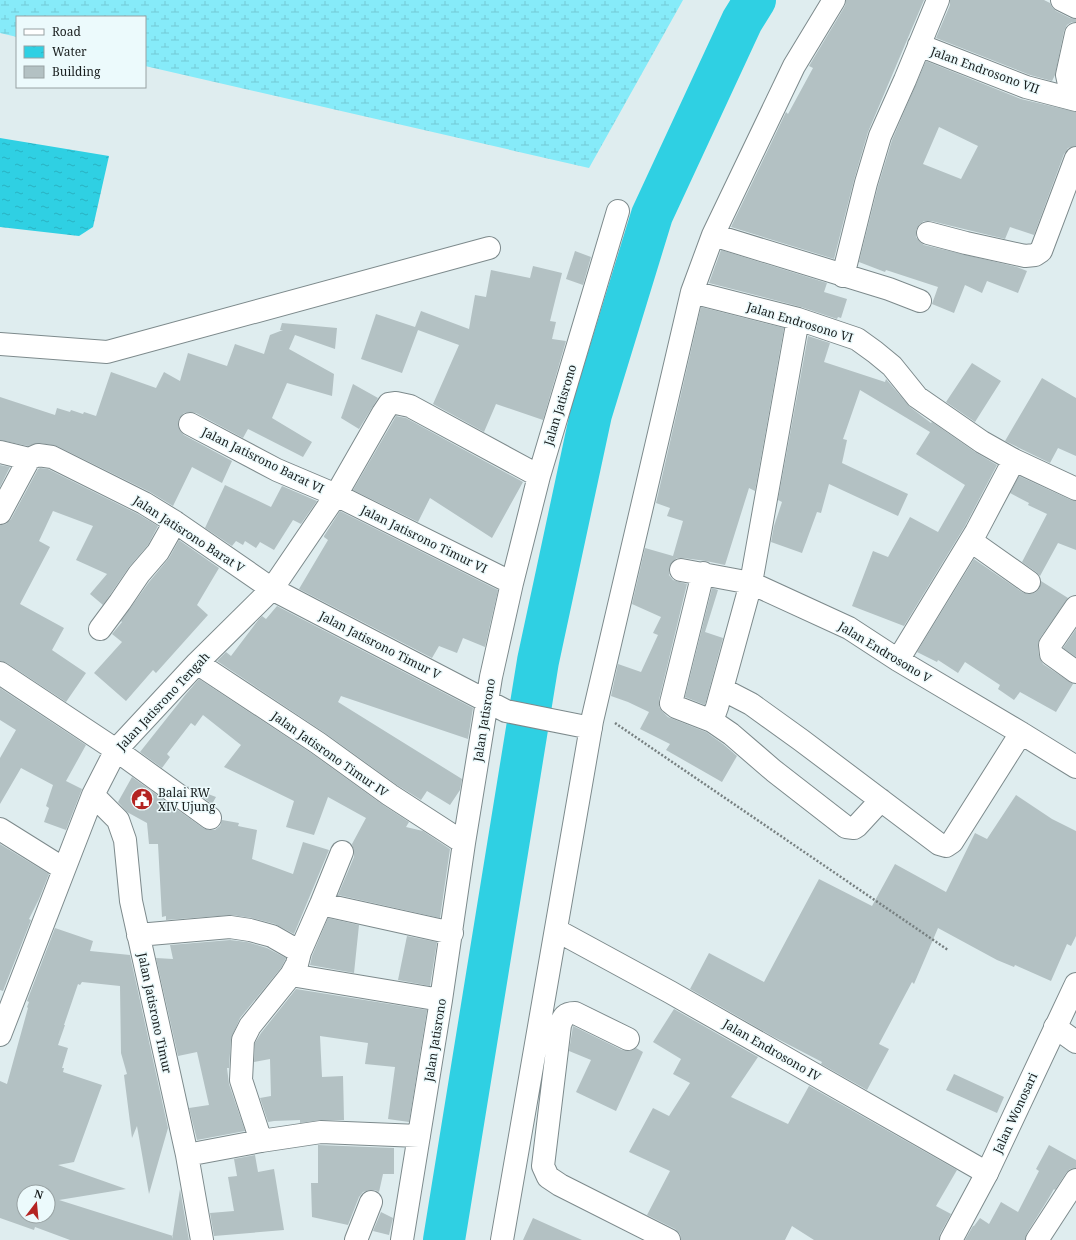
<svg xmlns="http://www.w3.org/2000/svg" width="1076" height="1240" font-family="'Noto Serif',serif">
  <defs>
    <pattern id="wetland-marsh" width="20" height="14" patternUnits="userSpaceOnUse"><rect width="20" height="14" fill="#86ebf9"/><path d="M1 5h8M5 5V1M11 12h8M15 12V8" fill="none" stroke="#73c9d5"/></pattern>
    <pattern id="water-ripples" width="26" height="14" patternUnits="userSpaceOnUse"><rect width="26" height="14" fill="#2fd0e3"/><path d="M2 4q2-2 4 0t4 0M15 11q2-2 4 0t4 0" fill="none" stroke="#29b2c2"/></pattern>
  </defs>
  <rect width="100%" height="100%" fill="#dfedef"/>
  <path fill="url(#wetland-marsh)" d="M0,0H683L589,168L145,66V17H17V37L0,33Z"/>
  <path fill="url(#water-ripples)" d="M0,138L109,156L93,227L79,236L0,227Z"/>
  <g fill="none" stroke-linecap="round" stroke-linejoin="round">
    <path stroke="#2fd0e3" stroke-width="42" d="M444,1240L538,661L591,414L652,215L742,21L755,0"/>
  </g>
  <path fill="#b3c1c3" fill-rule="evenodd" d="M846,0H924L868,132L854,180L834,259L731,227L786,112L788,114L813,68L809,66L845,6Z
    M950,0H1044L1050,3L1052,7L1056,11L1070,18L1076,19V22H1072L1067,25L1064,31L1055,75L1052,81L1030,75L936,38L950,5Z
    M926,61L1021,99L1076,112V146L1068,148L1064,154L1034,235L1010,227L1005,239L931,221H924L919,225L916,230V237L920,242L924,245L1017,267L1027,271L1018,293L987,281L982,293L965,285L954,313L932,304L938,287L886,270L885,272L859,262L878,186L892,140ZM939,127L978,146L961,179L923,164Z
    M721,250L827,283L824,292L847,299L841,318L838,317L837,319L801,307L709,283Z
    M575,251L591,257L583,285L566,279Z
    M533,266L562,273L550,321L556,322L552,339L566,341L543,420L496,404L484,432L433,404L459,345L418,330L402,373L361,359L376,314L415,327L421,311L469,329L475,295L486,297L491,270L530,278Z
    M701,307L784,328L755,491L749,488L725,565L706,561L683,558H677L672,562L669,568V575L673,580L687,584L659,700V707L663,712L668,717L706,732L723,744L737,756L722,782L666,750L670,744L640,729L649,712L628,702L611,696L618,664L641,672L658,635L653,633L661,617L632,604L645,548L673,556L683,521L667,516L670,508L656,503Z
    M282,323L337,328L335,349L295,335L289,349L334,374L332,396L287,383L272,418L312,442L303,457L248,429L243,438L196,413L190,412L184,413L179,419L178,425L180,431L184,435L232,461L222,483L192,467L173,506L150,492L57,446L39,443L28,446L0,440V397L55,415L57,408L70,412L71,410L83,414L84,412L96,416L111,372L156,388L164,372L180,381L188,353L227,366L235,344L264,354L270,335L283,330H280Z
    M808,336L830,343L824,362L885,382L886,379L910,407L931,423L932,422L975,452L997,465L965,526L904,626L852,606L873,551L888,557L910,517L938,532L965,485L916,454L930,432L860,390L843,439L847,440L842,463L908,494L898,516L829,484L821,513L817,512L802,553L771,542L774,526L782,502L778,500Z
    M972,363L1001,381L975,422L946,402Z
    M1042,378L1076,398V456L1058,448L1050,463L1005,441Z
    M353,384L378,398L359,429L341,418Z
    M396,416L406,418L523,482L492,538L430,498L418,522L353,490Z
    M0,465L10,467L0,487Z
    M40,468L48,469L138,514L158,526L148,545L129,567L103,605L90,594L107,574L76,560L93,526L53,511L39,541L50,547L20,604L64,628L52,650L86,673L66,702L7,663L0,661V525L6,524L11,519L38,469Z
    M1019,476L1071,500L1076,501V550L1058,543L1040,576L1036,572L1022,562L1047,514L1028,505L1029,503L1010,493Z
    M225,485L271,507L282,486L317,501L301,524L293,520L274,550L260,542L256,548L245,541L243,545L236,541L232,546L205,528Z
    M340,511L498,590L485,647L463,638L457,653L439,646L432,658L299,589L328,540L324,537V536Z
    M179,540L219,568L197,605L208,615L156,673L153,670L126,701L94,673L122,642L112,634L122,622L121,621L149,582L169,558Z
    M974,559L1022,592L1028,594L1035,593L1039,589L1041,581L1068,598L1040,638L1038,646L1039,656L1043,664L1073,684L1056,712L1020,692L1014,700L998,689L1000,685L965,662L958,673L938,660L937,662L917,652Z
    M712,588L718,590L705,632L723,638L705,705L685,697Z
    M277,606L473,708L468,739L341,696L338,702L462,779L460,790L450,805L427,791L421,800L397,785L325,733L217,661L226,652L231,656L259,619L262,616L266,619Z
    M1076,629V657L1063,648Z
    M199,679L311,753L383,805L409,822L406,827L423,831L450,849L440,918L338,895L354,857V851L352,844L366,818L328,797L314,835L286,827L294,801L224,767L241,745L203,715L195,726L191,723L167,754L170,757L162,768L140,752L186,694Z
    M0,688L86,745L66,781L82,789L66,830L44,822L49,808L46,806L53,785L21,768L0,804V758L16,730L0,720Z
    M132,777L203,828L209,830H215L220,826L222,820L239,823L238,826L257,830L252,859L293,874L303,842L329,850L294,934L275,924L252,918L232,915L166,920V916L162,917L158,844H149L147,823L127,812L118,802Z
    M187,786L216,797L212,804Z
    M1016,795L1052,819L1076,831V936L1071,946L1067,944L1051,981L1015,965L1014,967L997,960L938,928L914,984L912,982L879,1044L889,1049L867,1090L821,1064L822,1062L772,1036L690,989L709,953L764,982L819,879L872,906L895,864L946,892L975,833L987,839Z
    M0,844L49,874L39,899L29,919L31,920L3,991L0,990Z
    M328,918L359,925L354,973L310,965L312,956Z
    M55,928L93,941L90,951L130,955L168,1128L149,1194L137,1126L132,1138L124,1075L127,1074L121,1053L120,986L82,982L80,985L78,984L64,1025H65L58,1045L68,1048L62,1068H64L63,1072L102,1085L74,1162L58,1165L126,1189L59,1200L173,1236L172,1239L180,1189L189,1240H70L35,1227L34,1230L0,1218V1081L7,1084L28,1008L27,1007L29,1002L27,1001ZM24,1192H48V1216H24Z
    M407,936L437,942L430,986L398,980Z
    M230,940L247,942L267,948L286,958L281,968L240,1018L231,1039L229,1068H227L229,1084L245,1131L197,1140L189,1108L209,1105L197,1052L178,1056L156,958L173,959L170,945Z
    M296,989L427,1010L409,1122L388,1119L395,1067L365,1064L368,1043L320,1036L322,1077L343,1076L344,1120H321L300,1123V1120L274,1121L268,1122L260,1098L271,1096L270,1059L254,1062L255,1043L261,1033Z
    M674,1009L758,1057L731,1097L788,1124L809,1086L957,1170L936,1206L951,1214L940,1234L939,1240H814L792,1226L785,1240H681L680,1234L675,1229L647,1215L670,1171L629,1152L653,1108L669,1116L690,1083L673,1074L681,1059L653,1042Z
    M573,1026L622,1050L629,1051L636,1048L643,1052L616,1111L576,1092L591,1060L569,1051Z
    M954,1074L1004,1097L997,1113L946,1090Z
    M318,1145L394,1148V1174H383L379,1192L375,1190H370L363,1192L359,1197L348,1225L312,1217L311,1183H318Z
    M1049,1145L1076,1160V1168L1070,1169L1066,1173L1055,1190L1054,1189L1047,1201L1027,1233L1025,1240H965L973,1226H974L980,1218L989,1224L1001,1202L1018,1212L1039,1171L1036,1169Z
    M255,1155L258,1172L274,1169L284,1230L214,1236L210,1213L234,1211L228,1177L237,1176L234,1159Z
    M381,1212L393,1218L389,1235L373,1231Z
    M533,1218L582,1240H523Z"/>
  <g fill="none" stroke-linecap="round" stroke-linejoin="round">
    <g stroke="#7d8a8c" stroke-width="24">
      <path id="minor" d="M1062,0L1076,7
        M1076,34L1067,75L1070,89L1076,96
        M919,45L1026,87L1076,100
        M928,233L966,243L1025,256L1035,255L1041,251L1076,158
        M713,235L889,289L920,301
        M843,276L866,183L880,136L905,80L938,0
        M692,292L798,319L857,339L875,352L892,366L917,397L982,442L1014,460L1076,489
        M0,344L107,352L489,248
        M190,424L277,470L336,495L512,583
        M0,452L29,459
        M0,513L29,459L38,455L52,457L144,503L175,522L272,589L506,711L591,728
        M971,541L1029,582
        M681,570L751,583L849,628L898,660L1021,733L1076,767
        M703,573L671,703L676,707L712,721L731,734L774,771L846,827L854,828L857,826L881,800
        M1076,607L1050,645L1051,654L1076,672
        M100,629L120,602L139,574L158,552L175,522
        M898,660L976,532L1014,460
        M197,663L318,743L390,795L464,843
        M0,673L116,750L210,818
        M722,689L751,704L801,740L939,844L946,846L952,842L1021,733
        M712,721L717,707L751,583L798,319
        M93,795L118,820L125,840L131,901L187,1155L202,1240
        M0,829L64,869
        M321,904L452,933
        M556,930L670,992L987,1173
        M138,935L230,927L250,930L272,936L300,952L297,964L291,975L250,1026L243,1040L241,1080L261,1141
        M300,952L321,904L342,852
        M291,975L441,1000
        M1055,1027L1076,1042
        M0,1035L93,795L116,750L197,663L272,589L336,495L383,413L389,404L396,403L410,406L539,476
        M628,1039L575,1013C565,1013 563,1017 560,1025L543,1166L548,1177L560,1185L669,1240
        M187,1155L261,1141L321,1132L419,1136
        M356,1240L371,1202
        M402,1240L441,1000L464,843L491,677L512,583L539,476L618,211
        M502,1240L592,721L692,292L713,235L794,66L834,0
        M1037,1240L1076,1180"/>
    </g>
    <g stroke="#7d8a8c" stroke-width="24">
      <path id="major" d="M951,1240L987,1173L1076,984"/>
    </g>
    <path stroke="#778081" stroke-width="2.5" stroke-dasharray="2 2" stroke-linecap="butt" d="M615,723L948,950"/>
    <use href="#minor" stroke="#fff" stroke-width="22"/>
    <use href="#major" stroke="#fff" stroke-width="22"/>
  </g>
  <defs>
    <g id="civic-disc" transform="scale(1.15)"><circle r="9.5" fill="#b42422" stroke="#ecfafc"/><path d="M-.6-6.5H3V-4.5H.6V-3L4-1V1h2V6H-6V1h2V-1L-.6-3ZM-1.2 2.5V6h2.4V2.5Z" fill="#fff"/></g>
  </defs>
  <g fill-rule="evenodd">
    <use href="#civic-disc" x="142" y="799"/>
  </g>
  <g text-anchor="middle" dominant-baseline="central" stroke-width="3" stroke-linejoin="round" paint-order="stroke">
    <g font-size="12" fill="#191e1e" stroke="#ecfafc">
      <text transform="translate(985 70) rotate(20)">Jalan Endrosono VII</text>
      <text transform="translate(800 322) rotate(17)">Jalan Endrosono VI</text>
      <text transform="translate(560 405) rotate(-73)">Jalan Jatisrono</text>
      <text transform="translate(263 460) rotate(26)">Jalan Jatisrono Barat VI</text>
      <text transform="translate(189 534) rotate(33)">Jalan Jatisrono Barat V</text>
      <text transform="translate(424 539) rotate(26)">Jalan Jatisrono Timur VI</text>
      <text transform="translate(380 645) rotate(27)">Jalan Jatisrono Timur V</text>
      <text transform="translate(885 652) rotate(31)">Jalan Endrosono V</text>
      <text transform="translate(163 701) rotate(-47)">Jalan Jatisrono Tengah</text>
      <text transform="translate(484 720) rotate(-81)">Jalan Jatisrono</text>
      <text transform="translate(330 754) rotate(35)">Jalan Jatisrono Timur IV</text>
      <text transform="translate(155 1013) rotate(78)">Jalan Jatisrono Timur</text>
      <text transform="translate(435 1040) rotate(-81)">Jalan Jatisrono</text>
      <text transform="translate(772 1050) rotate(30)">Jalan Endrosono IV</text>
      <text transform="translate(1015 1113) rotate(-65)">Jalan Wonosari</text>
    </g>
    <g font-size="12" fill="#191e1e" stroke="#ecfafc" text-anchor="start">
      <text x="158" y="792">Balai RW<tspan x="158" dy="14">XIV Ujung</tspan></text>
    </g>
  </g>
  <rect x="16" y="16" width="130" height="72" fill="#ecfafc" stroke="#98a2a3"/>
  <rect x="24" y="29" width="20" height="6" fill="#ffffff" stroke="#98a2a3"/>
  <text x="52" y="36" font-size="12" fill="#191e1e">Road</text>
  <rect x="24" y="46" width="20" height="12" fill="url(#water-ripples)" stroke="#98a2a3"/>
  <text x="52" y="56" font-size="12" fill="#191e1e">Water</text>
  <rect x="24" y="66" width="20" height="12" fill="#b3c1c3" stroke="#98a2a3"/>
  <text x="52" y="76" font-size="12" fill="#191e1e">Building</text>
  <g transform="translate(36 1204) rotate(16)"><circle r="19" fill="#ecfafc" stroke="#98a2a3"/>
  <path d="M0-3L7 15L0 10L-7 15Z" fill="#b42422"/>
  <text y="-6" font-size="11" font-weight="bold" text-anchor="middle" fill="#191e1e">N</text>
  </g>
</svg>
